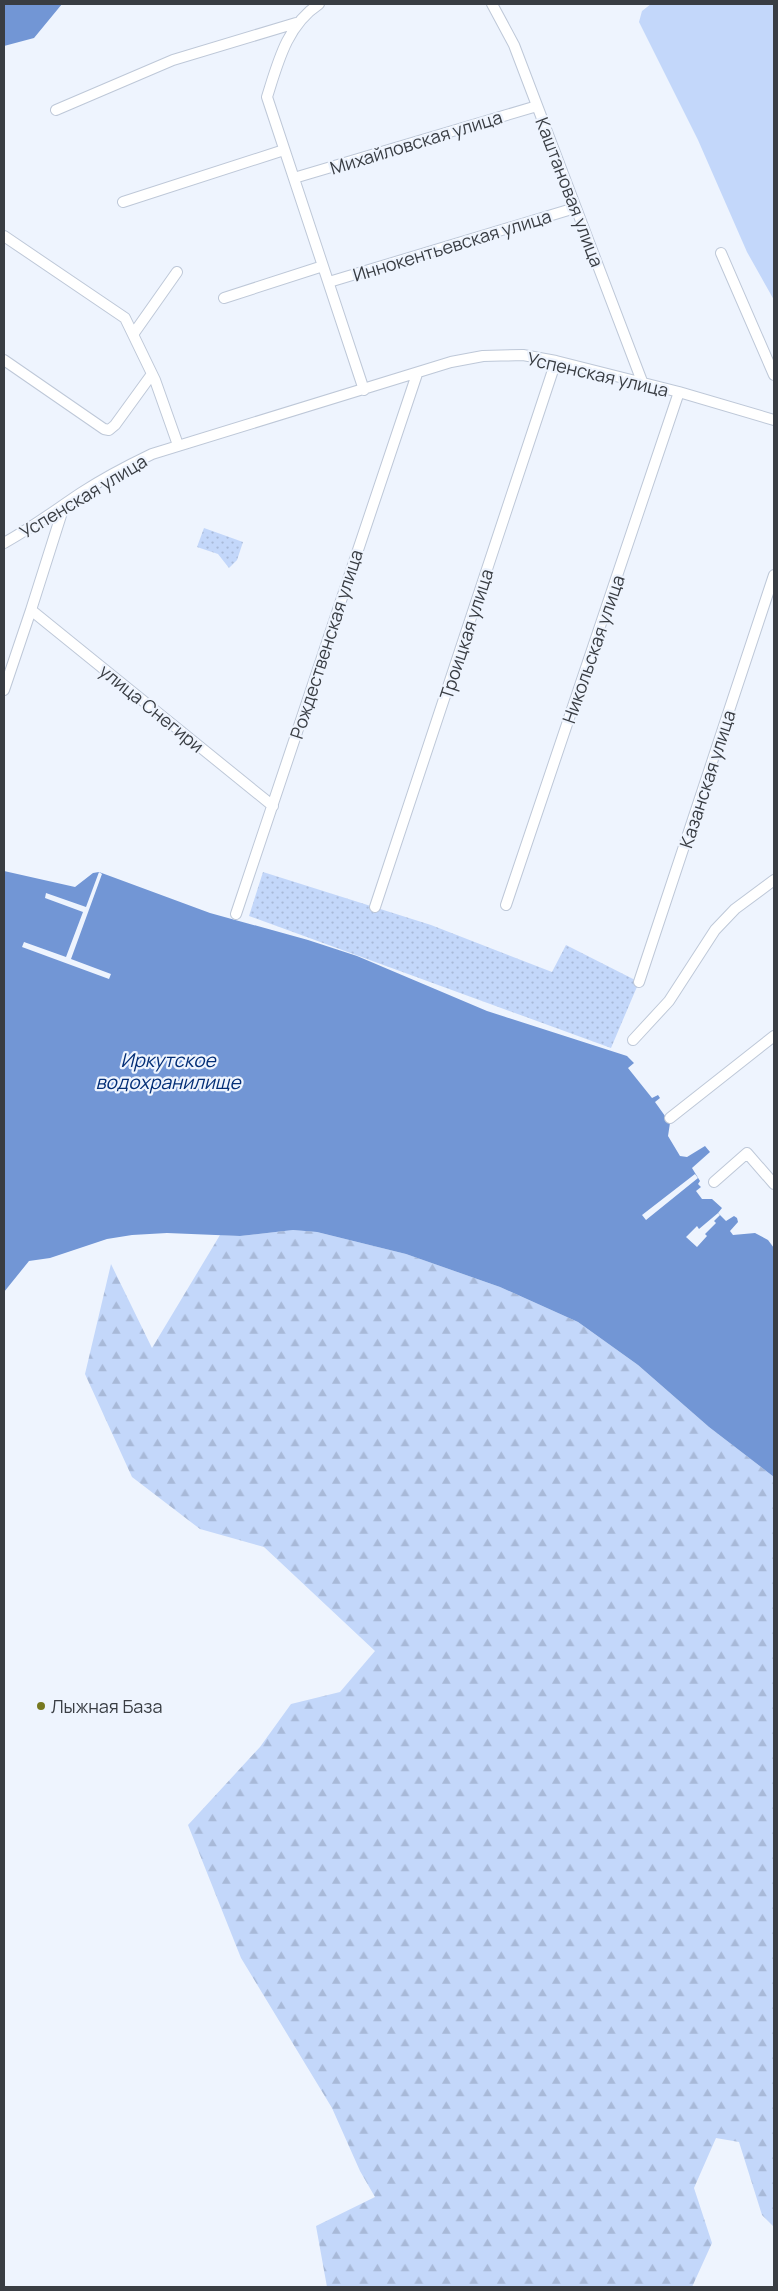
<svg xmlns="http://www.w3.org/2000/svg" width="778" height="2291" font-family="Manrope,sans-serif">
  <defs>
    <pattern id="forest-firs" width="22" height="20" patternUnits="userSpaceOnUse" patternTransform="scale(1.25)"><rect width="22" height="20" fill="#c3d7fa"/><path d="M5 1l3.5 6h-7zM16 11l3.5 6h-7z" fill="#a8b9d8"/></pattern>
    <pattern id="park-dots" width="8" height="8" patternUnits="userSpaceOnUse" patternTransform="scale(1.25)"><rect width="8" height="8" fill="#c3d7fa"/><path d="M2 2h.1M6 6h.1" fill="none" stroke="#a8b9d8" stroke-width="1.8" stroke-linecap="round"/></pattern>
  </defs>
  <rect width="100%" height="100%" fill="#eef4fe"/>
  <path fill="#c3d7fa" d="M651,4H774V300L747,252L698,140L639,22L642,11Z"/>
  <path fill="url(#forest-firs)" d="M293,1230L317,1232L406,1254L500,1287L578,1322L638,1365L709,1427L774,1477V2227L762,2215L739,2142L716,2138L694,2188L712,2243L692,2287H327L316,2226L375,2197L360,2171L332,2108L241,1958L188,1825L260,1747L291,1704L340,1692L375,1651L264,1547L200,1529L132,1477L85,1374L111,1264L152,1348L220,1235L240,1236Z"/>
  <path fill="url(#park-dots)" d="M204,528L243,542L237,560L229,568L218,554L197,547Z
    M263,872L431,925L552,972L566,945L639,982L611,1048L249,916Z"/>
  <path fill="#7296d5" d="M4,4H62L34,38L4,46Z
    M4,871L75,887L93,873L99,872L210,913L308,940L357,956L487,1011L627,1056L634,1063L628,1068L652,1098L658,1095L660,1098L655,1102L670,1123L668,1136L680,1156L687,1157L705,1146L710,1152L692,1168L700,1181L698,1184L701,1187L696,1191L702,1199H712L722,1208L718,1213L726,1221L734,1216L737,1218L738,1222L730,1231L733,1235L755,1233L768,1240L774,1248V1477L709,1427L638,1365L578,1322L500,1287L406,1254L317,1232L293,1230L240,1236L167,1233L132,1235L107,1239L50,1258L29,1261L4,1292Z"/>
  <path fill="#eef4fe" d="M99,872L102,874L71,959L111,974L109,979L22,947L24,942L66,957L83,912L45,898L46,893L86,907Z
    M695,1174L698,1178L646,1220L642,1215Z
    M718,1213L720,1215L714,1221L716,1223L705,1234L707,1236L697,1247L686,1237L697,1226L699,1229Z"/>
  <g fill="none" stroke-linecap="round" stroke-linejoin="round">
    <g stroke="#bec8d8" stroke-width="12">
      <path id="minor" d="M319,4C287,25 278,62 267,97L364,390
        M492,4L514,45L643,384
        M56,110L173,60L296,23
        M294,178L537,106
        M123,202L284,150
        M4,236L125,318L155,380L178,445
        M721,253L774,375
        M329,282L575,208
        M224,298L323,266
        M134,333L177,272
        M4,360L104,429L109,430L115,425L152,374
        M64,506L31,610L273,806
        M4,543C33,527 54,511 81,493C104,478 127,466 152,454L451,362L483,356L523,355L556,361L679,392L774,420
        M4,690L31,610
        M506,905L679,392
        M375,907L556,361
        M236,914L417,374
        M639,982L774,575
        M633,1040L669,1001L715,930L735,909L774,880
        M670,1118L774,1036
        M714,1182L747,1153L774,1184"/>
    </g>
    <use href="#minor" stroke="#fff" stroke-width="10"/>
  </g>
  <circle fill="#777920" stroke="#eef4fe" stroke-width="2" cx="41" cy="1706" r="5"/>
  <g text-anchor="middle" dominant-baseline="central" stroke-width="4.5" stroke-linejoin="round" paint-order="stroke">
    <g font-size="18" fill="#393d43" stroke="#eef4fe">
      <text transform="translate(416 142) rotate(-17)">Михайловская улица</text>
      <text transform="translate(570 192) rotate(69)">Каштановая улица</text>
      <text transform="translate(452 245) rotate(-17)">Иннокентьевская улица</text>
      <text transform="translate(598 374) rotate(13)">Успенская улица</text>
      <text transform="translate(83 496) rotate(-31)">Успенская улица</text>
      <text transform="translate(466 634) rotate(-72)">Троицкая улица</text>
      <text transform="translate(326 644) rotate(-72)">Рождественская улица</text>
      <text transform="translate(593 649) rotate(-71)">Никольская улица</text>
      <text transform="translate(152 708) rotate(39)">улица Снегири</text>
      <text transform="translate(707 779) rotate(-72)">Казанская улица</text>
    </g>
    <g font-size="18" fill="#393d43" stroke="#eef4fe" text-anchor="start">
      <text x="51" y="1706">Лыжная База</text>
    </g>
    <g font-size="19" font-style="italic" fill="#032e76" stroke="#eef4fe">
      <text x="168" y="1060">Иркутское<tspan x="168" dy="22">водохранилище</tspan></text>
    </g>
  </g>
  <rect width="778" height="2291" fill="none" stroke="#393d43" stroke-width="10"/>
</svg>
